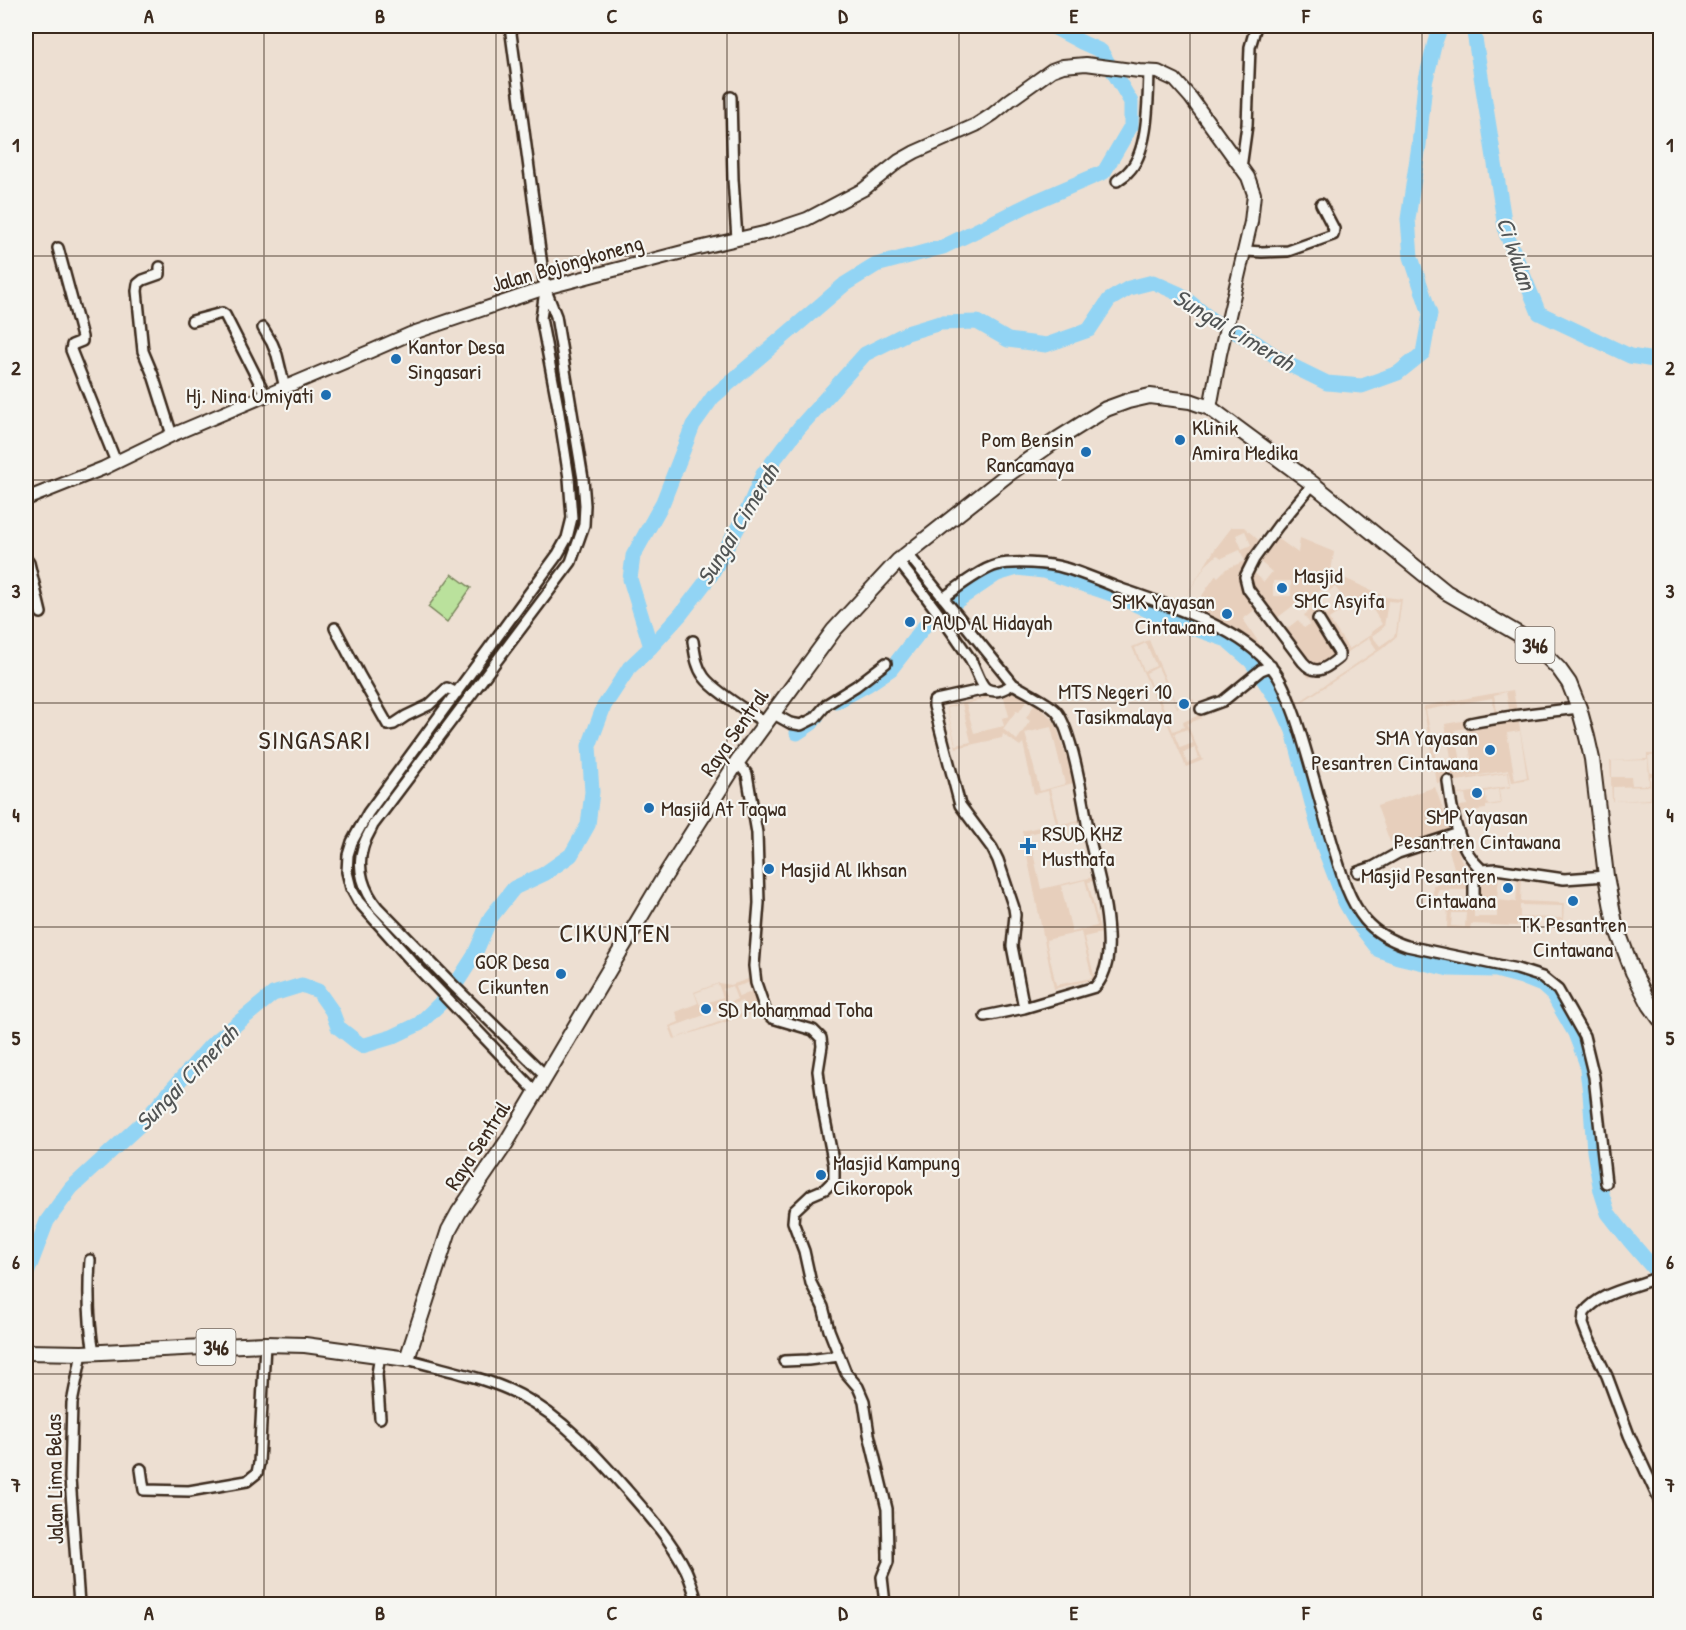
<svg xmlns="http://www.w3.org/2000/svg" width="1686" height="1630" font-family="'Patrick Hand',sans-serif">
  <rect width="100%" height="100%" fill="#eddfd2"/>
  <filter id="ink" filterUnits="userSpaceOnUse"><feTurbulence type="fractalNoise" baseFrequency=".0167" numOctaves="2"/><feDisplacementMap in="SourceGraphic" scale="12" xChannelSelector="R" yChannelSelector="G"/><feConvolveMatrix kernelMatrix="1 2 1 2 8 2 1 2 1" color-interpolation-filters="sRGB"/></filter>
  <g filter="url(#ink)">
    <path fill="#e7cfbc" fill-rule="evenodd" d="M1232,527H1244L1266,547L1276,537L1298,553L1300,538L1334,552L1331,572L1386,597L1402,599L1397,636L1382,649L1299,704L1266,656L1251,640L1182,602L1215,549ZM1245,531L1251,545L1242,549L1236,535ZM1240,550L1245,561L1226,569L1218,577L1216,575L1195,606L1184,599L1206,565L1217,555L1222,558ZM1258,560L1272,572L1264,582L1250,569ZM1273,581H1291V596H1273ZM1325,587L1329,591L1335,587L1345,600L1339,605L1340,606L1326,616L1312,597ZM1306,596L1314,608L1304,615L1310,624L1304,628L1298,620L1285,630L1277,618ZM1388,601L1400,602L1396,633L1393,637L1380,646L1372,636L1384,627ZM1352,603L1358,612L1370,605L1382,624L1371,632L1372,634L1349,649L1329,619ZM1260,606L1309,678L1369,638L1377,650L1299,702L1243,619Z
      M1149,640L1177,706L1193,699L1202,718L1187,724L1203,760L1186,767L1157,699H1155L1132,647ZM1146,643L1156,666L1144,671L1135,648ZM1158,667L1168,689L1155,695L1146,673ZM1170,692L1177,708L1192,702L1197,716L1183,722L1184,727L1173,731L1159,697ZM1187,729L1193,743L1180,748L1174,734ZM1195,748L1199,758L1187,763L1183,753Z
      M1513,690L1529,779L1512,782L1509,770L1463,778L1509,772L1511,787L1499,790L1501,804L1486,806V809L1454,813L1450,781L1437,783L1423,706ZM1506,692L1510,714L1498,716L1494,695ZM1492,698L1495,715L1445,724L1453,768L1438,771L1426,710ZM1466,728L1473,770L1463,772L1455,730ZM1520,731L1527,777L1515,780L1507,733ZM1508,773L1510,786L1453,795L1451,782ZM1498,789L1500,803L1488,805L1485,792ZM1465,794L1467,805L1454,807L1453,796Z
      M1005,692L1018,693L1035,702L1055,722L1076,786L1099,880L1088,882L1101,933L1084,937L1095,979L1054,989L1022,831L1056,823L1048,791L1034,794L1023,743L1020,746L1003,734L1002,738L956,748L946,707ZM1003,694L1009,716L1002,718L1004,726L974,733L966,704ZM1027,700L1034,705L1026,718L1030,721L1017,740L1003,729L1016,711L1019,712ZM962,704L971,742L956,745L947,708ZM1051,727L1065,784L1040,791L1025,733ZM1073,783L1082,819L1059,825L1050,789ZM1080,822L1093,877L1041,889L1029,834ZM1085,880L1097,926L1072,932L1061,886ZM1081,932L1092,978L1056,985L1046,940Z
      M1647,754H1660V764V755L1648,756L1650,773H1660V775L1650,776L1651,800L1612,801L1610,761L1647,759ZM1648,760L1649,785H1632L1631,777H1612V761ZM1650,786V799L1613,801V787Z
      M1435,787L1467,876L1494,873L1522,874L1521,901L1564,903L1563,921L1518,918L1517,926L1471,924L1470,929L1447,928L1448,905L1433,904V885L1458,882L1445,836L1408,847L1404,838L1390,842L1377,806ZM1499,874L1518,875L1516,902L1497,900ZM1438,890H1469V902L1438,903ZM1497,903V917H1474V904ZM1520,905L1562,906V918L1520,917ZM1452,913H1466L1465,927L1451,926Z
      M751,978L762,1010L674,1039L669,1026L679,1022L676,1012L698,1003L694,992L719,983L731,985ZM748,983L751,992L739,997L735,987ZM718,984L723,997L700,1005L695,993ZM732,986L737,999L728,1003L723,989ZM742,1001L746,1012L676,1038L672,1027Z"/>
    <path fill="#bae19c" stroke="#7a865d" stroke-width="1.5" d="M452,574L471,588L447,622L428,607Z"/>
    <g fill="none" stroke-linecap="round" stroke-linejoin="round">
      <path stroke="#92d4f4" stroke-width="15" d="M1473,26L1506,233L1539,313L1630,356L1660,361
        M651,647L630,579L633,556L663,502L693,425L713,397L845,284L876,265L943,247L1034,202L1104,172L1131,126V102L1101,51L1081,42L1051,26
        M836,702L867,685L891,669L930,619L997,574L1017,568L1043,571L1117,596L1167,619L1227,640L1251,661L1282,707L1293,731L1323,845L1345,902L1356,921L1379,950L1398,957L1449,969L1496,970L1522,977L1542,985L1553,995L1575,1033L1586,1062L1590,1093L1594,1151L1601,1191L1608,1213L1630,1241L1660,1276
        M797,733L812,723L817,716
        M26,1276L47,1221L71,1188L144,1121L211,1045L273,994L302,985L318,991L332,1011L338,1027L362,1046L392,1037L419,1024L449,995L474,956L491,917L514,888L544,874L571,855L588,825L592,792L589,746L604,706L629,668L651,647L681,614L711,575L746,513L763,474L799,428L865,354L907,333L940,323L977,322L1008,340L1046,345L1089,330L1109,300L1129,288L1153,282L1180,294L1213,321L1255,342L1284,362L1327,383L1362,386L1398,373L1423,353L1430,314L1411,257L1408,219L1419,145L1425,83L1435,42L1441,26"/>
      <g stroke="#3b2a1e" stroke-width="14">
        <path id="minor" d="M510,26L545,288L556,316L583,479L585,505L584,525L571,562L373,825C370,832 365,839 363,847C356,869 364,891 378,908L451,983L545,1075
          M731,97L733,179L737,239
          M1241,168L1247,125L1250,47L1256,26
          M1117,181C1120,178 1125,176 1128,172C1149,152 1148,99 1149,71
          M58,248L82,337V341L72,345L71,350L116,462
          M1246,251L1262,252L1288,251L1333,235L1334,229L1321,204
          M160,267V274L143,280L138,284L137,291L143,351L153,375L172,435
          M192,321L222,313L225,315L266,396
          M263,328L272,343L277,355L285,388
          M1313,484L1278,526L1254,559L1245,577L1248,589L1303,662C1316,677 1326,668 1339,658V653L1318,619
          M907,553L1013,684
          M26,559L29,563L41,613
          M898,561C923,592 947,624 969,657C975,665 980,686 987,689C996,694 1005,689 1013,684C1024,691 1048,702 1056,711C1073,730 1085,812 1090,840C1097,871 1107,903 1108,935C1109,953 1108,973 1095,987L1024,1008L985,1016
          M943,598C957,588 981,569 997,565C1012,561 1050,563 1065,568C1082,573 1099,580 1116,587C1163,604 1240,626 1271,667C1282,679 1289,700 1295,716C1309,757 1319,800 1332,842C1340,869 1347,898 1365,920C1376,933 1392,941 1407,946L1517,969L1542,977L1558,990L1584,1036L1594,1077L1606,1183
          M335,628L360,676L388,725L394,724L406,716L429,705L447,688L457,693
          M693,641C695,654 696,666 704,677C715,692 748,711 765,723
          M986,689L936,700L934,701V706L960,805L992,848L998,860L1014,908L1015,915L1012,946L1024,1008
          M1201,709L1223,701L1261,670L1271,666
          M772,713L790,723L801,725L815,718L827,704L856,686L886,663
          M1470,723C1506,716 1542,712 1579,708
          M737,762L747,774L757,833L759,903L754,966L756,983L766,1012L772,1018L813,1030L821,1038L822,1046L818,1071L823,1109L834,1165V1180L825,1189L811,1195L794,1211L793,1222L804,1251L811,1283L823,1307L829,1330L846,1373L858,1387L864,1401L869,1434L887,1509L888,1554V1562L882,1577L885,1604
          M1448,781C1452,812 1457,848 1482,870
          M1358,872L1373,867L1398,853L1459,833
          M1474,898V877L1482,870L1496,869L1564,879L1606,876
          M536,1092L415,965L358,901L351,888L347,872L348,855L352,842L368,813L558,554L567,538L572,518L569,478L558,407L541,318L545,291
          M90,1260C88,1291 88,1321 94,1352
          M1660,1276C1636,1288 1602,1290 1584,1313L1583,1324L1588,1337L1607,1376L1629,1435L1660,1502
          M407,1359C442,1369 488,1378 520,1395C562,1417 595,1454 626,1489C648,1514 671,1540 686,1570C691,1581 694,1593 698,1604
          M784,1361L808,1360L839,1356
          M380,1418L377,1374L380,1355
          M141,1469L144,1490L189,1491L247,1481L257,1473L259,1463L265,1344
          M79,1604L70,1478L72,1403L82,1353"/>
      </g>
      <g stroke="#3b2a1e" stroke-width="16">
        <path id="secondary" d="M26,499L104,468L172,435L371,351L410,334L545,288L694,249L768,232L807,219L864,189L899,161L915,152L976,125L993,114L1010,100L1052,70L1063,66L1086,64L1139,71L1158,72L1175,80L1191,98L1248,177L1254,194L1251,222L1220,354L1210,408"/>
      </g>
      <g stroke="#3b2a1e" stroke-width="18">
        <path id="primary" d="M26,1352L82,1353L265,1344L305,1345L407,1359L449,1230L459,1212L506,1143L666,874L737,762L834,630L898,561L1007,475L1058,439L1106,409L1128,401L1150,396L1190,401L1210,408L1313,484L1446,592L1520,635L1537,647L1559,669L1569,683L1579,708L1587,737L1592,759L1606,876L1615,924L1633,972L1650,1005L1660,1019"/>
      </g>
      <use href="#minor" stroke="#f6f6f2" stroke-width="9"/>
      <use href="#secondary" stroke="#f6f6f2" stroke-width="12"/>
      <use href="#primary" stroke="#f6f6f2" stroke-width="14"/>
    </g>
  </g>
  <path fill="none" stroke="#3b2a1e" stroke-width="1.5" stroke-opacity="0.55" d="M264,26V1604M496,26V1604M727,26V1604M959,26V1604M1190,26V1604M1422,26V1604M26,256H1660M26,480H1660M26,703H1660M26,927H1660M26,1150H1660M26,1374H1660"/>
  <g fill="#1f6fb2" stroke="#f6f6f2" stroke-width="2">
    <circle cx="396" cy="359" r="6"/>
    <circle cx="326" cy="395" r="6"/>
    <circle cx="1180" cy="440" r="6"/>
    <circle cx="1086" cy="452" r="6"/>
    <circle cx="1282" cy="588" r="6"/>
    <circle cx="1227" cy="614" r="6"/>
    <circle cx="910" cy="622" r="6"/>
    <circle cx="1184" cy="704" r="6"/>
    <circle cx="1490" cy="750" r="6"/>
    <circle cx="1477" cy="793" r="6"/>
    <circle cx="649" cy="808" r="6"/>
    <path d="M1025 837h6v6h6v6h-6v6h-6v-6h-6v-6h6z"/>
    <circle cx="769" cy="869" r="6"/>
    <circle cx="1508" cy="888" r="6"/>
    <circle cx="1573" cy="901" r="6"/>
    <circle cx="561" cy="974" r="6"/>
    <circle cx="706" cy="1009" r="6"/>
    <circle cx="821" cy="1175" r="6"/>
  </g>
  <g text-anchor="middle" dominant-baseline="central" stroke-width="4.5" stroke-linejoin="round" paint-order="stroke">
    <g fill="#f6f6f2" stroke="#73675e" stroke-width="1.5">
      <rect x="1515.5" y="627" width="39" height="36" rx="4.5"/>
      <rect x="196.5" y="1329" width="39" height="36" rx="4.5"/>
    </g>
    <g font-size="21" font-weight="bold" fill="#3b2a1e">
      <text x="1535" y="645">346</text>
      <text x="216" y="1347">346</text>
    </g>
    <g font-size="22" fill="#3b2a1e" stroke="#f6f6f2">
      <text transform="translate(567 263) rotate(-16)">Jalan Bojongkoneng</text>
      <text transform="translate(734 732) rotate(-55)">Raya Sentral</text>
      <text transform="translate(477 1145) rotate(-57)">Raya Sentral</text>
      <text transform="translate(54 1479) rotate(-91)">Jalan Lima Belas</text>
    </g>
    <g font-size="22" fill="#3b2a1e" stroke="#f6f6f2" text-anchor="start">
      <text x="408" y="346">Kantor Desa<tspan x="408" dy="25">Singasari</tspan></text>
      <text x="314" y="395" text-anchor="end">Hj. Nina Umiyati</text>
      <text x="1192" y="427">Klinik<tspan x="1192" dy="25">Amira Medika</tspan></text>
      <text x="1074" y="439" text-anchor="end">Pom Bensin<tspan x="1074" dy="25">Rancamaya</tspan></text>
      <text x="1294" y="575">Masjid<tspan x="1294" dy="25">SMC Asyifa</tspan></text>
      <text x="1215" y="601" text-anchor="end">SMK Yayasan<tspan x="1215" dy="25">Cintawana</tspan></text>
      <text x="922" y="622">PAUD Al Hidayah</text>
      <text x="1172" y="691" text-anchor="end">MTS Negeri 10<tspan x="1172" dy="25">Tasikmalaya</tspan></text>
      <text x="1478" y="737" text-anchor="end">SMA Yayasan<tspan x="1478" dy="25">Pesantren Cintawana</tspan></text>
      <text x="661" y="808">Masjid At Taqwa</text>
      <text x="1477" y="816" text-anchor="middle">SMP Yayasan<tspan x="1477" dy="25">Pesantren Cintawana</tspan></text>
      <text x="1042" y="833">RSUD KHZ<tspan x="1042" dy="25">Musthafa</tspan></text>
      <text x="781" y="869">Masjid Al Ikhsan</text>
      <text x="1496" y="875" text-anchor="end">Masjid Pesantren<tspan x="1496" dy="25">Cintawana</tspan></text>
      <text x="1573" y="924" text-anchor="middle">TK Pesantren<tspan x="1573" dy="25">Cintawana</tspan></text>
      <text x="549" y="961" text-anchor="end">GOR Desa<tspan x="549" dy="25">Cikunten</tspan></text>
      <text x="718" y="1009">SD Mohammad Toha</text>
      <text x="833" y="1162">Masjid Kampung<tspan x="833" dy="25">Cikoropok</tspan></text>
    </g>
    <g font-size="24" font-style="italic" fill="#515454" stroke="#f6f6f2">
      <text transform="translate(1517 253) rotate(71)">Ci Wulan</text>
      <text transform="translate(1234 329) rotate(31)">Sungai Cimerah</text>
      <text transform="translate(737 524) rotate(-59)">Sungai Cimerah</text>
      <text transform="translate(186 1077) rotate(-46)">Sungai Cimerah</text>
    </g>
    <g font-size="26" letter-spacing="1.5" fill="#3b2a1e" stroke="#f6f6f2">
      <text x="315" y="739">SINGASARI</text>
      <text x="615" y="932">CIKUNTEN</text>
    </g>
  </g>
  <rect width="1686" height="1630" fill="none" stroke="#f6f6f2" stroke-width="66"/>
  <rect x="33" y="33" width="1620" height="1564" fill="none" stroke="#3b2a1e" stroke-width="2"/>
  <g font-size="20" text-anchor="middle" font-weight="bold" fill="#3b2a1e">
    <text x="149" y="23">A</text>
    <text x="380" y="23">B</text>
    <text x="612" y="23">C</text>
    <text x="843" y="23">D</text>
    <text x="1074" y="23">E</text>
    <text x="1306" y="23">F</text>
    <text x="1537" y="23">G</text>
    <text x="16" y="152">1</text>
    <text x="1670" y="152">1</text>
    <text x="16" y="375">2</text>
    <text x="1670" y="375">2</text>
    <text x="16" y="598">3</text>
    <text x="1670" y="598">3</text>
    <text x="16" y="822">4</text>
    <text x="1670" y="822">4</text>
    <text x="16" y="1045">5</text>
    <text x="1670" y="1045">5</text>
    <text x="16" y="1269">6</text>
    <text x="1670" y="1269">6</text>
    <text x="16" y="1492">7</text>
    <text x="1670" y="1492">7</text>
    <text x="149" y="1620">A</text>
    <text x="380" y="1620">B</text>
    <text x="612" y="1620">C</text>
    <text x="843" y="1620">D</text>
    <text x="1074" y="1620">E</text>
    <text x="1306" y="1620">F</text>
    <text x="1537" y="1620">G</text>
  </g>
</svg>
